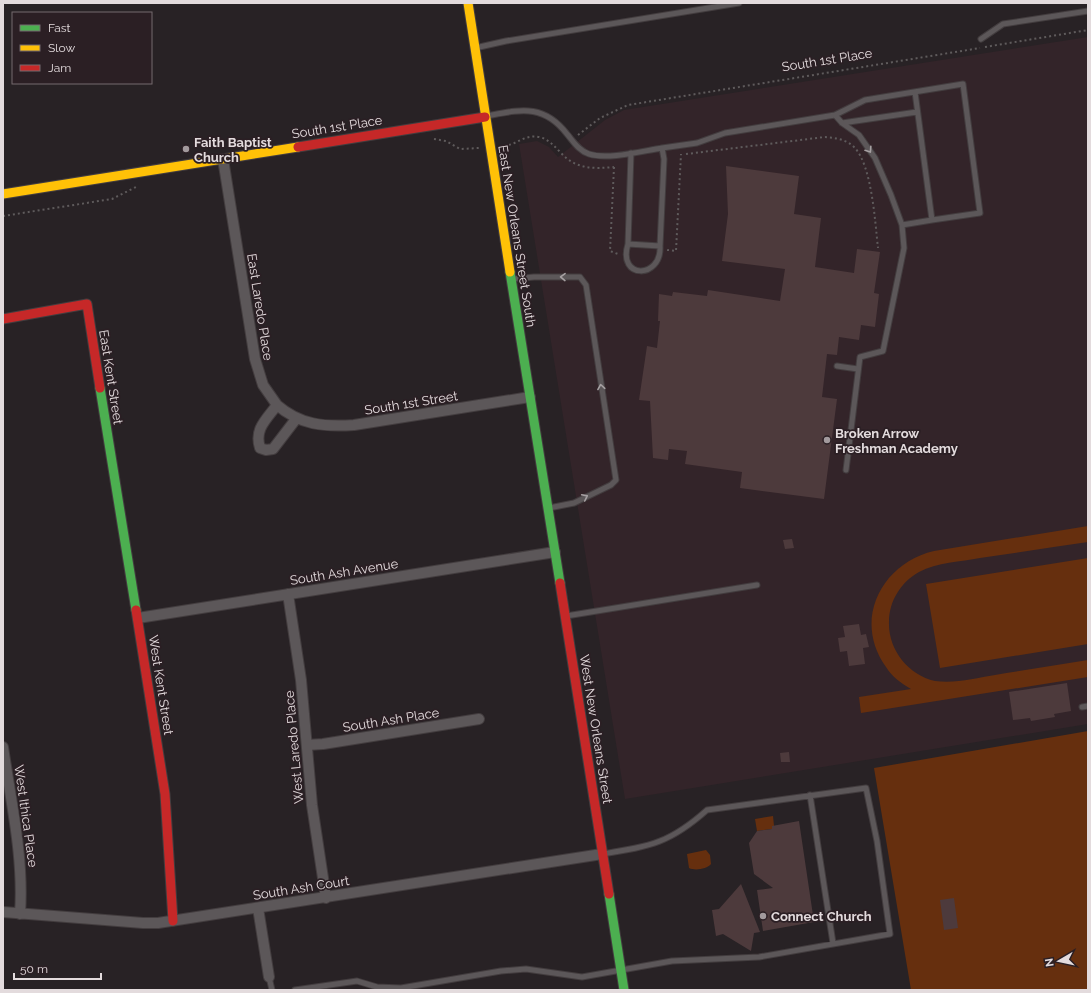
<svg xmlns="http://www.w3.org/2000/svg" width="1091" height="993" font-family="Raleway,sans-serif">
  <rect width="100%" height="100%" fill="#282225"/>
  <path fill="#332429" d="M1088,37V724L625,799L519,144L537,141L549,147L558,157L605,120L624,110Z"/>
  <path fill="#662f0e" d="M1088,526V542C1052,547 1016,553 980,558C961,562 937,562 919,572C901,582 889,601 889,622C888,649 908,675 935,681C955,684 976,678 995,675C1026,670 1057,665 1088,660V677L861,713L859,697L911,689C901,683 892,677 886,667C852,620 882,563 934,551Z
    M1088,558V644L940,668L926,584Z
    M1088,731V990H911L874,768Z
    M773,816L774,826L772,829L757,831L755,819Z
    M706,850L710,855L711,864C707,869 695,871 689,868L687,854Z"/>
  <path fill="#4d3a3c" d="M726,166L799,176L794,214L821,218L815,267L854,273L857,249L880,252L874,293L879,294L875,327L861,325L859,340L839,337L837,355L827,354L822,397L837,399L824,499L740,488L742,472L685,464L687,451L669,449L668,460L653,458L650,401L639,400L647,346L657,348L660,321H658L659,294L672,296L673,292L707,296L708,290L780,301L785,269L722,261L728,214Z
    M792,539L794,548L785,549L783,540Z
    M859,624L861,635L866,634L869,647L863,648L865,664L849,666L847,651L840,652L838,638L845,637L843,626Z
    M1067,683L1071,711L1054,714L1055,717L1031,721L1030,718L1013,720L1009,692Z
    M789,752L790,762H781L780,753Z
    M799,821L814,922L763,931L757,890L773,888L754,874L749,843L757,831L772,829V826Z
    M741,884L760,932L754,933L751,951L723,934L716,936L712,910L719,909Z
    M954,898L958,928L944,930L940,900Z"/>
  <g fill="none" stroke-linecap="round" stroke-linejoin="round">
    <g stroke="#433d3f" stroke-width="7">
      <path id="lane" d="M981,39L1003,24L1088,11
        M475,48L506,41L739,3
        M835,115L842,123L859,135L875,158L891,195L902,225L904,248L883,351L860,357L846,470
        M486,116C520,110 543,103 567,134C573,141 579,151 589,154C608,160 642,151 662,148L664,159L660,246L628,244L631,153
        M842,123L917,112
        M662,148L697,143L725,133L835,115L865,100L963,84L980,213L932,220L915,92
        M902,225L932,220
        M628,244C617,280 662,279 660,246
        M513,279L534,277H580L586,285L616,480L611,485L574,503L549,508
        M837,366L858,369
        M566,616L757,585
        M1082,707L1088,706
        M810,795L833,943
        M269,977L272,990
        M295,990L357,981L377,987L401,988L501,971L526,969L582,977L672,961L759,957L890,934L877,841L866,788L707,810C670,843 651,846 603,854"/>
    </g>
    <g stroke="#433d3f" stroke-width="12">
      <path id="street" d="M223,159L255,359L263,385L277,405C266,420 254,429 260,448L266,450L273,449L296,419
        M277,405C300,425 324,427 354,425L530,397
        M288,594L301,680L312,805L326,898
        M138,618L555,552
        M307,745L323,744L479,719
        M3,747C11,802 24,858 20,914
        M258,908L269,977
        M3,912L143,923H158L602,854"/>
    </g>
    <g stroke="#433d3f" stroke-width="11">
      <path id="fast" d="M510,272L560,583
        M100,388L136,610
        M609,894L624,990"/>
    </g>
    <g stroke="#433d3f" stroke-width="11">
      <path id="slow" d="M468,3L510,272
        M3,194L298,147"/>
    </g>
    <g stroke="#433d3f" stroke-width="11">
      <path id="jam" d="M298,147L485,117
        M3,319L87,304L100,388
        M560,583L609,894
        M136,610L165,794L173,921"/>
    </g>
    <path stroke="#5f5b5c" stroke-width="2" stroke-dasharray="2 3" stroke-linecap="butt" d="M985,47L1088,30
      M578,135L600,118L628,105L980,48
      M434,139L446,141L460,149L479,148
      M504,146C516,145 525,134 539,137C549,139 555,147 562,154C576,169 594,169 614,167
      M686,154L825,137C835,138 846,139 854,147C872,165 875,222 878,248
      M614,167L610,251L618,254
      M3,216L112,199L138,186
      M668,251V250L676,251L681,154"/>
    <use href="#lane" stroke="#5c5759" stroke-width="5"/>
    <use href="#street" stroke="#5c5759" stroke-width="10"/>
    <use href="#fast" stroke="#4caf50" stroke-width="9"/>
    <use href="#slow" stroke="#ffc107" stroke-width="9"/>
    <use href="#jam" stroke="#c62828" stroke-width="9"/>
  </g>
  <defs><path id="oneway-chevron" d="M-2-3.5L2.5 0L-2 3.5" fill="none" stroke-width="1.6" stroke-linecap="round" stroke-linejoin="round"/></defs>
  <g stroke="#a6a0a2">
    <use href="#oneway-chevron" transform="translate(869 150) rotate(57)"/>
    <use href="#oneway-chevron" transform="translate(563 277) rotate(-179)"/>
    <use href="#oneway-chevron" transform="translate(601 387) rotate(-99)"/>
    <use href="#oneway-chevron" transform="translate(585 497) rotate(-26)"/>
  </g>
  <g fill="#a29a9d" stroke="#2b1f24" stroke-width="1.5">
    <circle cx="186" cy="149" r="4"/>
    <circle cx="827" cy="440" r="4"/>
    <circle cx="763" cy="916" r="4"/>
  </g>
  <g text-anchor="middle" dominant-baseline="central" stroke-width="3.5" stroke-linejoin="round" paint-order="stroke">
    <g font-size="13" fill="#e3dbdd" stroke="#2b1f24">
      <text transform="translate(827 60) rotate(-9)">South 1st Place</text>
      <text transform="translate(337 127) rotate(-9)">South 1st Place</text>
      <text transform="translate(517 236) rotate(81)">East New Orleans Street South</text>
      <text transform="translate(260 307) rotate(81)">East Laredo Place</text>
      <text transform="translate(111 377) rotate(81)">East Kent Street</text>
      <text transform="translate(411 403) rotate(-9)">South 1st Street</text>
      <text transform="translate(344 572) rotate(-9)">South Ash Avenue</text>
      <text transform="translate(161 685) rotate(81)">West Kent Street</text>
      <text transform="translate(391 720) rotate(-9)">South Ash Place</text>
      <text transform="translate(596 729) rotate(81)">West New Orleans Street</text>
      <text transform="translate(294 747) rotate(-95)">West Laredo Place</text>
      <text transform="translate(26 816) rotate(82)">West Ithica Place</text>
      <text transform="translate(301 888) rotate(-9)">South Ash Court</text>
    </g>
    <g font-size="13" font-weight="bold" fill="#e3dbdd" stroke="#2b1f24" text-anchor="start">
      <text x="194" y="142">Faith Baptist<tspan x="194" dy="15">Church</tspan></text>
      <text x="835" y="433">Broken Arrow<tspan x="835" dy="15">Freshman Academy</tspan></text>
      <text x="771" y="916">Connect Church</text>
    </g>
  </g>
  <rect width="1091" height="993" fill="none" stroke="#e3dbdd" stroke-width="8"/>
  <rect x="12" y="12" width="140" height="72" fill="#2b1f24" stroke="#756a6e"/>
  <rect x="20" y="25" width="20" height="6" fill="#4caf50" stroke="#756a6e"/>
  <text x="48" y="32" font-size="12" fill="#e3dbdd">Fast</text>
  <rect x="20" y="45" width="20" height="6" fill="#ffc107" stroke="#756a6e"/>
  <text x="48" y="52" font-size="12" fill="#e3dbdd">Slow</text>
  <rect x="20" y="65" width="20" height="6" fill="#c62828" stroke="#756a6e"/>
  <text x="48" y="72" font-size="12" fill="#e3dbdd">Jam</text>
  <g transform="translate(1059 961) rotate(261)" stroke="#2b1f24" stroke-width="3" paint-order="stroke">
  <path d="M0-3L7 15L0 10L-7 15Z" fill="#e3dbdd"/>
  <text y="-6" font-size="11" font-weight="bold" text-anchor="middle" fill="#e3dbdd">N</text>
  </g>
  <path d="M14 973v6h87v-6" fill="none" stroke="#e3dbdd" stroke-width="2"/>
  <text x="20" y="973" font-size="12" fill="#e3dbdd" stroke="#2b1f24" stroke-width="3" paint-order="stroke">50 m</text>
</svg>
